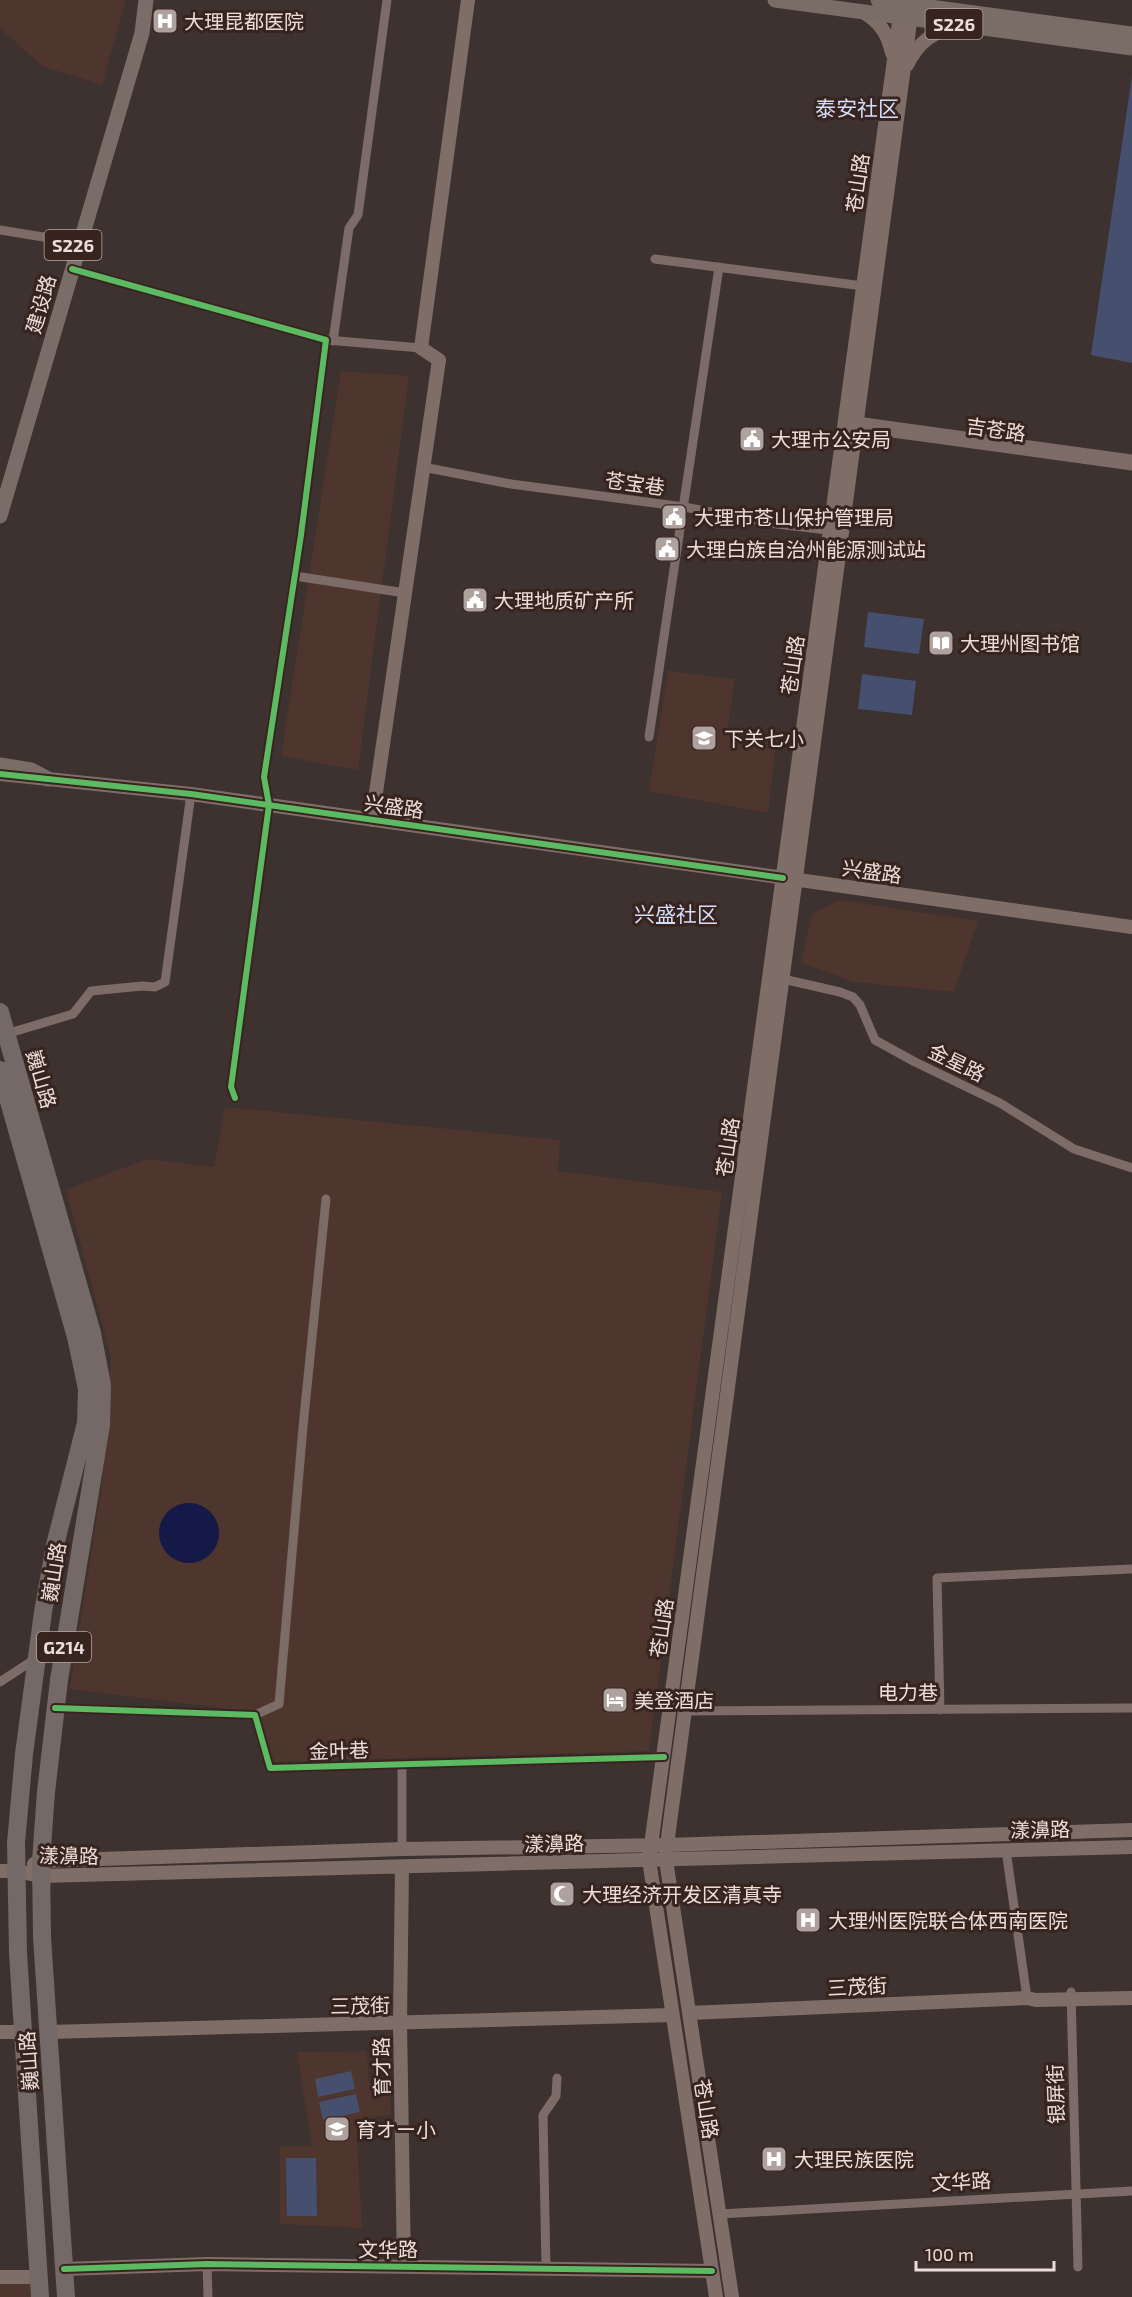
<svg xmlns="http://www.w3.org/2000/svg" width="1132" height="2297" font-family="'Exo 2','Noto Sans SC','Noto Sans JP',sans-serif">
  <rect width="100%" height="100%" fill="#3d322f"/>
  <path fill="#4e352e" d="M0,0H126L102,85L42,66L0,28Z
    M341,371L409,376L358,770L281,756Z
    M668,671L735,679L727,733L776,743L768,813L649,791Z
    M839,900L978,921L954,992L854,982L801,963L812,914Z
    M225,1107L560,1140L558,1171L722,1192L649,1751L273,1762L254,1712L70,1689L102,1484L111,1357L66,1190L147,1159L214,1167Z
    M367,2051L369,2084L390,2085L391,2115L371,2117L357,2141L362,2228L280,2224V2147L312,2146L297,2052Z
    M30,2283L31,2297H0V2284Z"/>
  <path fill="#474f6e" d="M1132,76V363L1091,355Z
    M868,612L924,619L919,654L864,647Z
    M862,674L916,681L912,715L858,709Z
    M351,2071L355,2089L318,2097L315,2079Z
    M356,2094L360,2112L323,2120L319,2102Z
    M286,2158H316L317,2216H287Z"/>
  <path fill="#141947" d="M159 1533a30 30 0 1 1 60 0a30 30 0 1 1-60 0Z"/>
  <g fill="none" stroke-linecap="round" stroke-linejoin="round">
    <path stroke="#7c6b66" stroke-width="9" d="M0,230L74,242
      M655,259L863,286
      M72,269L326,340L301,535L264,777L269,805L231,1087L235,1098
      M327,340L421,348
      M333,341L349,228L358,215L387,0
      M857,421L1132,459
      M856,428L1132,466
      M423,467L511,484L684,507L777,524L836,531
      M295,576L405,593
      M649,737L719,267
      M783,979L840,992L853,997L860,1005L875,1040L915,1062L1000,1103L1074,1149L1132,1168
      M6,1034L73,1014L91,991L142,986L155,987L165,982L191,794
      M0,1682L35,1659
      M55,1708L255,1715L270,1768L664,1757
      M940,1710L937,1578L1132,1569
      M685,1711L1132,1708
      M255,1715L279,1704L303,1427L326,1199
      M402,1849V1764
      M1006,1850L1027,1998
      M1071,1992L1078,2267
      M720,2214L1132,2191
      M207,2264L208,2297
      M546,2267L543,2115L556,2096L557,2078"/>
    <path stroke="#7f6e68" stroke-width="14" d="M863,12C880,22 888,34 892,53
      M907,65C918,42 934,30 959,27
      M0,774L191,794L1132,927
      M372,820L439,360L421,348L468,0
      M34,1864L41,1861L402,1849L667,1845L1132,1830
      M402,1867L400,2023L404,2266
      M0,1871H16L41,1876L1132,1847
      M689,2013L1027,1998L1036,2000L1132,1998
      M0,2032H23
      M49,2032L672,2015
      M64,2269L207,2264L712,2271
      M0,2277H39
      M716,2297L649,1860L901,8
      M732,2297L666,1860L667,1845L912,7"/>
    <path stroke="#7a6d68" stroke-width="15" d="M775,0L1132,48
      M878,0L1132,34
      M0,516L142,33L146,0
      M0,765L31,770L48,779"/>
    <path stroke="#746966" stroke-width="18" d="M0,1012L92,1333L102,1385L101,1425L59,1680L46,1792L41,1861L42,1937L66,2297
      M0,1070L76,1337L87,1389L86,1423L55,1545L43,1612L24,1754L16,1843L18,1953L40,2297"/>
    <g stroke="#38241f" stroke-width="10">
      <path id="cycleway" d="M72,269L326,340L301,535L264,777L269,805L231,1087L235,1098
        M0,774L191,794L783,878
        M55,1708L255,1715L270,1768L664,1757
        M64,2269L207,2264L712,2271"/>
    </g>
    <use href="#cycleway" stroke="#5cba63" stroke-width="6"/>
  </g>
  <defs>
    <g id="hospital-square" transform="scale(1.35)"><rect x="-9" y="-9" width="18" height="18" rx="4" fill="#aea29e" stroke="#38241f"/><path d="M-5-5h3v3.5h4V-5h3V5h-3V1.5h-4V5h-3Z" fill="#fff"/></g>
    <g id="civic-square" transform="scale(1.35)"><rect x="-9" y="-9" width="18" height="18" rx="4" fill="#aea29e" stroke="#38241f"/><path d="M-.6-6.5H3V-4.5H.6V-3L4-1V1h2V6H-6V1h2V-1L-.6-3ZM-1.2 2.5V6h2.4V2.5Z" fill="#fff"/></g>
    <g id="library-square" transform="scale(1.35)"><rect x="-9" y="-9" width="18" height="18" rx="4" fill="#aea29e" stroke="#38241f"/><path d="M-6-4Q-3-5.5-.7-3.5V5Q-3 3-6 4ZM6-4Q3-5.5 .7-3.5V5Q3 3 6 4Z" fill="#fff"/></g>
    <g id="school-square" transform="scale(1.35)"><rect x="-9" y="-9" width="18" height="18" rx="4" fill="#aea29e" stroke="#38241f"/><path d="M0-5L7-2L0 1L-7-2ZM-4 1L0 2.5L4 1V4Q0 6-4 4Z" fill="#fff"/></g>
    <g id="hotel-square" transform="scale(1.35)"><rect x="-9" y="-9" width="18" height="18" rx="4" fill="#aea29e" stroke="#38241f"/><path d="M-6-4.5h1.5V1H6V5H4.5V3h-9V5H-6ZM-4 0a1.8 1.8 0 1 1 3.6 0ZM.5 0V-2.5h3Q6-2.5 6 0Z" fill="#fff"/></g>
    <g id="mosque-square" transform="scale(1.35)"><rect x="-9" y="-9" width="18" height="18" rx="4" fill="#aea29e" stroke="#38241f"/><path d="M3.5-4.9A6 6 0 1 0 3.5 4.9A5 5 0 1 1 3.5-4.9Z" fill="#fff"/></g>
  </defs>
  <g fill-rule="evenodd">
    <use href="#hospital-square" x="165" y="21"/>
    <use href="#civic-square" x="752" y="439"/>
    <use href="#civic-square" x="674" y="517"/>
    <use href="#civic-square" x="667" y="549"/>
    <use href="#civic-square" x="475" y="600"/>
    <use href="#library-square" x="941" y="643"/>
    <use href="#school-square" x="704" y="738"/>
    <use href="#hotel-square" x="615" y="1700"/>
    <use href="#mosque-square" x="562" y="1894"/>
    <use href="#hospital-square" x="808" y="1920"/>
    <use href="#school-square" x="337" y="2129"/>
    <use href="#hospital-square" x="774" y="2159"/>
  </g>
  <g text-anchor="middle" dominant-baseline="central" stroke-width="6" stroke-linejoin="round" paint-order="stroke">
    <g fill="#38241f" stroke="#b5a6a2" stroke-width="1.5">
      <rect x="925.5" y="9" width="57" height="30" rx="4.5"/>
      <rect x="44.5" y="230" width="57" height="30" rx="4.5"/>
      <rect x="37" y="1632" width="54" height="30" rx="4.5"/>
    </g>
    <g font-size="18" font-weight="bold" fill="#ebdeda">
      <text x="954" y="24">S226</text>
      <text x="73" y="245">S226</text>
      <text x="64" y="1647">G214</text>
    </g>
    <g font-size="20" fill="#ebdeda" stroke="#38241f" text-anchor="start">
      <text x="184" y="21">大理昆都医院</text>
      <text x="771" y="439">大理市公安局</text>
      <text x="694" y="517">大理市苍山保护管理局</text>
      <text x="686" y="549">大理白族自治州能源测试站</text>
      <text x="494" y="600">大理地质矿产所</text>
      <text x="960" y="643">大理州图书馆</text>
      <text x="724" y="738">下关七小</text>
      <text x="634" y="1700">美登酒店</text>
      <text x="582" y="1894">大理经济开发区清真寺</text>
      <text x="828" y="1920">大理州医院联合体西南医院</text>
      <text x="356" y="2129">育オー小</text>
      <text x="794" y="2159">大理民族医院</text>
    </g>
    <g font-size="20" fill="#ebdeda" stroke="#38241f">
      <text transform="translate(857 183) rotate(-82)">苍山路</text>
      <text transform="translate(40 304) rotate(-74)">建设路</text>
      <text transform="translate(996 429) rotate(8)">吉苍路</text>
      <text transform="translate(635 483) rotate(8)">苍宝巷</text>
      <text transform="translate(792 665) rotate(-82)">苍山路</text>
      <text transform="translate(394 806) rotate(8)">兴盛路</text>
      <text transform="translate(872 871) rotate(8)">兴盛路</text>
      <text transform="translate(957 1062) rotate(26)">金星路</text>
      <text transform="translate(42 1079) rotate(74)">巍山路</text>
      <text transform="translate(727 1147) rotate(-82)">苍山路</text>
      <text transform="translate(53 1572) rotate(-81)">巍山路</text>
      <text transform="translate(661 1628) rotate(-82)">苍山路</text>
      <text x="908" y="1692">电力巷</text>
      <text transform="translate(339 1750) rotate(-2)">金叶巷</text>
      <text transform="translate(1040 1829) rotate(-1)">漾濞路</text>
      <text transform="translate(554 1843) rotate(-1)">漾濞路</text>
      <text transform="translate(69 1855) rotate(1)">漾濞路</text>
      <text transform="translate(857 1986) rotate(-3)">三茂街</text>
      <text transform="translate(360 2005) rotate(-1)">三茂街</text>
      <text transform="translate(28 2061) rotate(-94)">巍山路</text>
      <text transform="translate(381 2067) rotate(-91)">育才路</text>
      <text transform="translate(1055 2094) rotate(-92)">银屏街</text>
      <text transform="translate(707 2109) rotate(81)">苍山路</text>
      <text transform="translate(961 2181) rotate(-3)">文华路</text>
      <text x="388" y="2249">文华路</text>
    </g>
    <g font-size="21" fill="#d4ddfa" stroke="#38241f">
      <text x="857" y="107">泰安社区</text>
      <text x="676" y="913">兴盛社区</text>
    </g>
  </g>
  <path d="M916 2261v9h138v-9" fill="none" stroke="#ebdeda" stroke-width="3"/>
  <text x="925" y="2261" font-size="18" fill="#ebdeda" stroke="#38241f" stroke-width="4.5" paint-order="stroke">100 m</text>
</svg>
